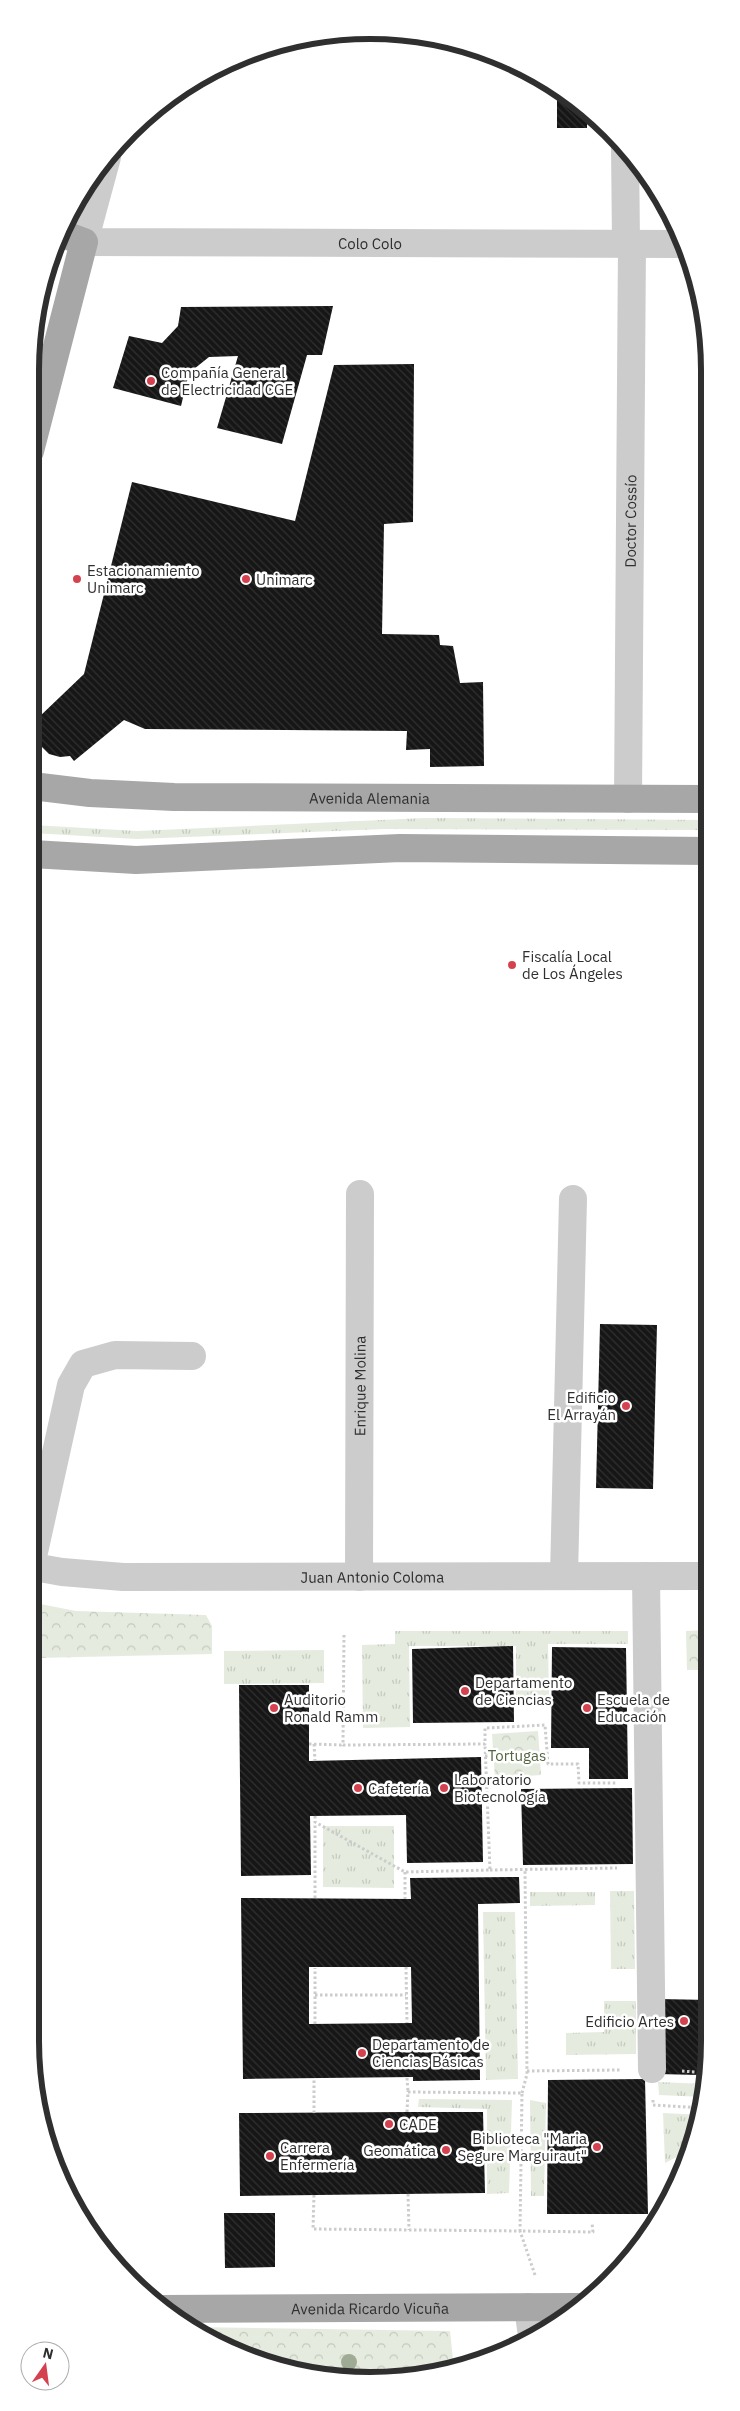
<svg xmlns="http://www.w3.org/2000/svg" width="740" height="2411" font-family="'IBM Plex Sans',sans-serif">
  <defs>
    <pattern id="grass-tufts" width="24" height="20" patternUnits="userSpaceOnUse" patternTransform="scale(1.25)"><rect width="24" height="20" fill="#e5ebde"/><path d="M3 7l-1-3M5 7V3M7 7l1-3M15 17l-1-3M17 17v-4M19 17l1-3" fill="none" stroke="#c5cabf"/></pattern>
    <pattern id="forest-crowns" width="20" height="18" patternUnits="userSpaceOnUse" patternTransform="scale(1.25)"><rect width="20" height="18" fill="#e5ebde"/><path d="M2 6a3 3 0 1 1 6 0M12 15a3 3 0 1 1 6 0" fill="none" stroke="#c5cabf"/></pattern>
    <pattern id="building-back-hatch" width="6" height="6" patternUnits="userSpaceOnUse" patternTransform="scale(1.25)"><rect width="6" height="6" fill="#161616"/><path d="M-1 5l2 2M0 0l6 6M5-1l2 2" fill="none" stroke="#303030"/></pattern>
  </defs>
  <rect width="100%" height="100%" fill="#fff"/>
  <path fill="url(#grass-tufts)" d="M425,818L708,820V830L384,829L137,839L32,833V825L137,831Z
    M395,1631H628V1644H548L549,1698L516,1699V1646H409L410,1727L363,1728L362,1645L395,1644Z
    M324,1650V1683L224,1684V1651Z
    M323,1826H394V1888L323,1887Z
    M610,1891H634L635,1969H611Z
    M530,1892H595V1905L530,1906Z
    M483,1912H515L518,2079L486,2080Z
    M604,2001H636V2054L566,2055V2033L604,2032Z
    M658,2082L706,2084L704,2097L659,2095Z
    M419,2099L512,2100L509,2193L487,2194V2109L418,2107Z
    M530,2100L546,2103L544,2196H531Z
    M663,2113L701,2115L690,2150L665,2163Z"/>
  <path fill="url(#forest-crowns)" d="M35,1603L76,1611L206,1615L212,1626V1654L35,1658Z
    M709,1630V1670H687L686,1631Z
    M538,1731L541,1775L495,1778L492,1734Z
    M189,2327L450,2331L454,2370L392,2380L326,2378L219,2346Z"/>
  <path fill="url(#building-back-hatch)" fill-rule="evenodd" d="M557,89L587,114V128H557Z
    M333,306L322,355H307L282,444L217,428L238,356L209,357L189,373L181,406L113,388L129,336L162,343L178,326L181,307Z
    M414,364L413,522L384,524L382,634L439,635L440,645L453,646L460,683L483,682L484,766L430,767V749L406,750L407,731L145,729L124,720L74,761L70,756L60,757L49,754L39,744V733L42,724L38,718L84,674L132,482L295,521L334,365Z
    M600,1324L657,1325L653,1489L596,1488Z
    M513,1646L514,1722L413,1723L412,1649Z
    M552,1647L626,1648L628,1779H589V1748H551Z
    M239,1685H309V1761L481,1757L483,1862L407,1863L406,1815L310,1816L311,1875L241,1876Z
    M632,1788L633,1864L523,1865L521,1789Z
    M519,1877L520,1903L478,1904L480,2080L413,2081V2077L243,2079L241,1898L411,1899L410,1878ZM309,1967H411L412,2023L309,2024Z
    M659,1999L710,2000L707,2067H698V2075L658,2074Z
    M645,2079L648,2214H547L548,2080Z
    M407,2112H483L485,2193L240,2196L239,2113Z
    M224,2213H275V2267L225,2268Z"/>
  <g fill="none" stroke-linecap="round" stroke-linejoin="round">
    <path stroke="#ccc" stroke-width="3" stroke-dasharray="2.5 2.5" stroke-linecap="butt" d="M344,1635L343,1745L485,1744V1728L545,1725L548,1764H578L579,1783H616
      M309,1744L343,1745
      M314,1744L315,1761
      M485,1756L547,1754
      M315,1816V1822L405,1872L490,1870L485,1744
      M490,1870L617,1868
      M405,1872V1899
      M315,1898V1822
      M406,1967L407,2023
      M315,1995H406
      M315,2024V1968
      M527,2071L621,2070
      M682,2071L707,2073
      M407,2078L408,2092
      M522,2093L527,2074L525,1870
      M653,2100V2105L703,2108
      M407,2112L408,2092L522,2093L520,2231L593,2232L592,2223
      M314,2113V2078
      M408,2194L409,2230
      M314,2195L313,2229L520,2231L535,2275
      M349,2379H380L430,2371L486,2357"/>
    <g stroke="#ccc" stroke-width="28">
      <path d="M625,145L626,244"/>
      <path id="s1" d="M107,157L84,242L682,244"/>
      <path id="s2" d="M628,799L632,243"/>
      <path d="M34,1552L71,1385L83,1364L115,1355L192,1356"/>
      <path id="s3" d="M34,1567L62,1572L123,1577L709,1576"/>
      <path d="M564,1576L573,1199"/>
      <path d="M646,1576L652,2069"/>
      <path id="s4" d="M359,1577L360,1194"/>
      <path d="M528,2307L532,2336"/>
    </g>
    <g stroke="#a7a7a7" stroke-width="28">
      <path d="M30,451L84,242L60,233"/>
      <path id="s5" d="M32,786L90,793L174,797L708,799"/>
      <path d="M32,854L136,860L400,848L708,851"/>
      <path id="s6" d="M161,2309L579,2307"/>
    </g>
  </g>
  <circle fill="#a0ab96" cx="349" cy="2362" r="8"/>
  <g fill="#d44250" stroke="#fff" stroke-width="2">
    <circle cx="151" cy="381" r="5"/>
    <circle cx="77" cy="579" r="5"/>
    <circle cx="246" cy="579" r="5"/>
    <circle cx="512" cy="965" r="5"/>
    <circle cx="626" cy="1406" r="5"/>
    <circle cx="465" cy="1691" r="5"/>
    <circle cx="274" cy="1708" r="5"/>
    <circle cx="587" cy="1708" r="5"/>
    <circle cx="358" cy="1788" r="5"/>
    <circle cx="444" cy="1788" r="5"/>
    <circle cx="684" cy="2021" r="5"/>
    <circle cx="362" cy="2053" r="5"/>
    <circle cx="389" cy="2124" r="5"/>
    <circle cx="597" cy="2147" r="5"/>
    <circle cx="446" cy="2150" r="5"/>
    <circle cx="270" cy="2156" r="5"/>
  </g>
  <g text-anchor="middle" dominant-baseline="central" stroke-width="5" stroke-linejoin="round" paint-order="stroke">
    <g font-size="15" fill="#2f2f2f" stroke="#fff">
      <text stroke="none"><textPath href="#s1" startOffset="374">Colo Colo</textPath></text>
      <text stroke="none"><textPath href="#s2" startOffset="278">Doctor Cossío</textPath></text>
      <text stroke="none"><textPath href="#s5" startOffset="338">Avenida Alemania</textPath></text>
      <text stroke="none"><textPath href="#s4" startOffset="191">Enrique Molina</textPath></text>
      <text stroke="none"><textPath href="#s3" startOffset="339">Juan Antonio Coloma</textPath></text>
      <text stroke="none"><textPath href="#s6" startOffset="209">Avenida Ricardo Vicuña</textPath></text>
    </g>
    <g font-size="15" fill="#2f2f2f" stroke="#fff" text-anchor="start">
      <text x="161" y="372">Compañía General<tspan x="161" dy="17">de Electricidad CGE</tspan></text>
      <text x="87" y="570">Estacionamiento<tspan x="87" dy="17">Unimarc</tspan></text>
      <text x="256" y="579">Unimarc</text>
      <text x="522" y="956">Fiscalía Local<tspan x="522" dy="17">de Los Ángeles</tspan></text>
      <text x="616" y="1397" text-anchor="end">Edificio<tspan x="616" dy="17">El Arrayán</tspan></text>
      <text x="475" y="1682">Departamento<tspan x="475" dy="17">de Ciencias</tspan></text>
      <text x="284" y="1699">Auditorio<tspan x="284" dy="17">Ronald Ramm</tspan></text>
      <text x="597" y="1699">Escuela de<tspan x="597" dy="17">Educación</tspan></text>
      <text x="454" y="1779">Laboratorio<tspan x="454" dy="17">Biotecnología</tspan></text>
      <text x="368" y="1788">Cafetería</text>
      <text x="674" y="2021" text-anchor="end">Edificio Artes</text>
      <text x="372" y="2044">Departamento de<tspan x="372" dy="17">Ciencias Básicas</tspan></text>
      <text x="399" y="2124">CADE</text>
      <text x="587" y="2138" text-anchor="end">Biblioteca "Maria<tspan x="587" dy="17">Segure Marguiraut"</tspan></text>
      <text x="280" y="2147">Carrera<tspan x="280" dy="17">Enfermería</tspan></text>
      <text x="436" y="2150" text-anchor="end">Geomática</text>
    </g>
    <g font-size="15" fill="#536640" stroke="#fff">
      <text x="517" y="1755">Tortugas</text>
    </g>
  </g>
  <path d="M0 0H740V2411H0ZM370 39H370A331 331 0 0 1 701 370V2041A331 331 0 0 1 370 2372H370A331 331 0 0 1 39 2041V370A331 331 0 0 1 370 39Z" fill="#fff" fill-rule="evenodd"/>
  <path fill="none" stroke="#2f2f2f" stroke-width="6" d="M370 39H370A331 331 0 0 1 701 370V2041A331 331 0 0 1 370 2372H370A331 331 0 0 1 39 2041V370A331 331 0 0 1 370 39Z"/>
  <g transform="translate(45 2366) rotate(14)"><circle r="24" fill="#ffffff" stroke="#acacac"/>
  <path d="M0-4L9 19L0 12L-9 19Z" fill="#d44250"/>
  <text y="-8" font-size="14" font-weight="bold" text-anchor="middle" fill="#2f2f2f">N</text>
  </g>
</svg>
